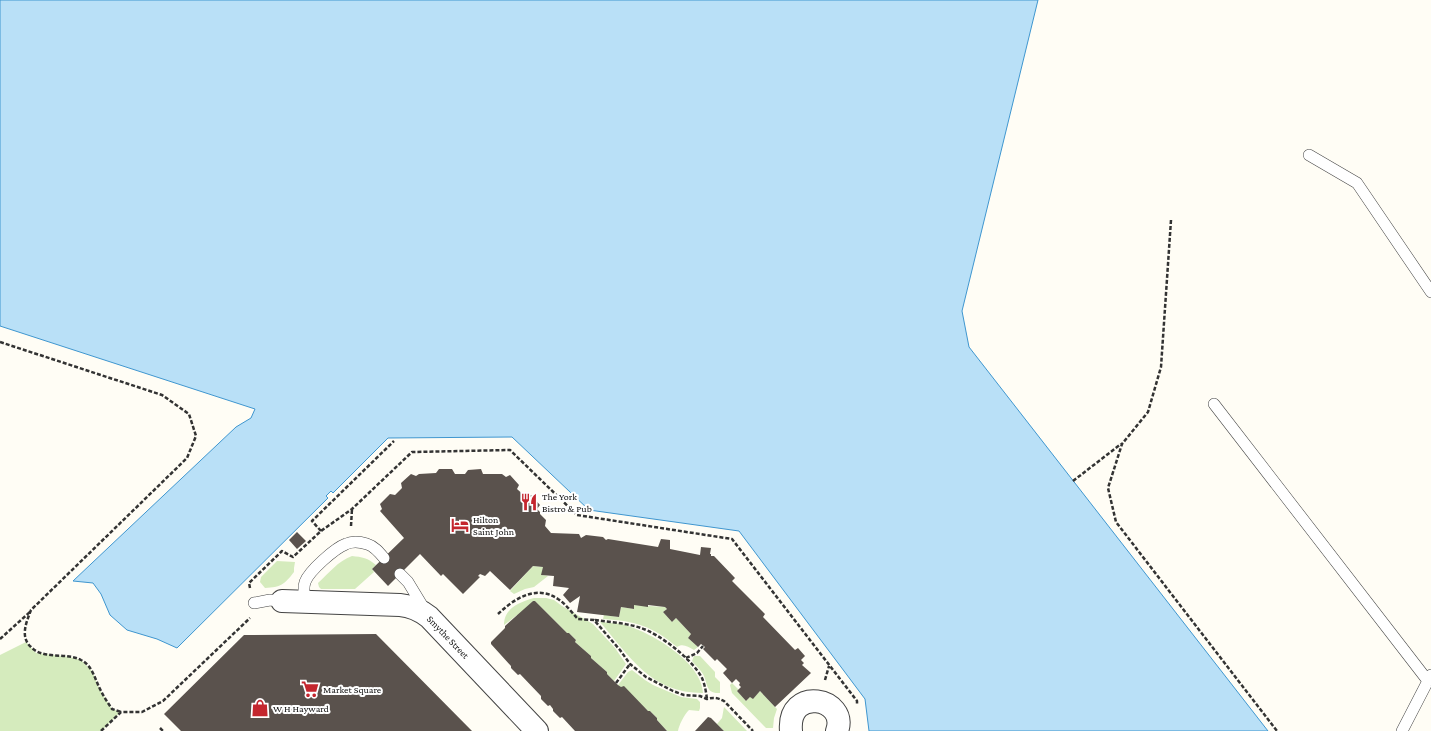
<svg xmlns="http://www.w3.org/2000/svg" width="1431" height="731" font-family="'Crimson Pro',serif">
  <rect width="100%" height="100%" fill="#fffdf5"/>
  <path fill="#d5ebbd" d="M352,556C362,557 368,558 376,565L372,569L374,572L355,589H321L319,587L318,583C329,573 338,561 352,556Z
    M277,561L295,562L294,568V572C284,585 281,587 265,588L260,582L261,577Z
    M533,566L543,567L542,575L548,576L534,587L525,589L514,594L510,591Z
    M534,598H546L554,600L562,606L593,624L615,648L626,664L614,681L607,674V672L591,658V656L575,642L576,640L569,633H567L535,601H533L519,615H517L504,625C504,608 520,602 534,598Z
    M634,605L665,607L667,609L663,612L672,622L676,618L691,634L688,638L698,647L694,650C688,647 683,643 677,647C652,626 636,621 603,619L604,615L619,617L621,607L634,609Z
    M600,622C609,623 617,623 625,625C652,633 702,662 703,693C651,693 631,658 600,622Z
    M26,642L36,653L70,657L81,660L92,671L100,690L112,709L121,712L101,731H0V655Z
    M694,656H700L715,672V677L720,682V693C705,694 708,683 703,674C700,669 695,665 692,661Z
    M632,670L645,680L653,685L681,697L697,699L700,702V708L699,711L689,710C684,715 679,725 678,731H667L657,720V718L650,711H648L618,685L628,672Z
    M732,683L739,690L737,691L746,701L750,697L753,698L760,691L775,707L777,709L774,718L773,728H766L732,693L730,685Z
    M724,707L747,731H724L717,724L722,718Z"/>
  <path fill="#b9e0f7" stroke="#3f96cf" d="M0,0H1038L962,311L969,347L1268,731H869L865,699L739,531L589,510L512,437L388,438L333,493L331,491L326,496L328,498L177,648L157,639L127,630L110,615L101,594L93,583L73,581L236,427L251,418L255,409L0,326Z"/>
  <path fill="#5a524d" d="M439,469H452L455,474H465L468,470L481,469L483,474H502L506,477L510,475L519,485L517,489L526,497L531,495L540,505L537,509L540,512V514L546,520L545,526L551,533L579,534L581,538L586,535L603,537L606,540L608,539L658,547L661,539L670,540V549L700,555L701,547L711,548L710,554H711V556H714L735,578L732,581L765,614L763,617L795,650L798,648L805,656L801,660L804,663L802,665L811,673L775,707L760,691L753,699L750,697L746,701L737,691L741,687L739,685L740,683L736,679L732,683L723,673L727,669L717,659L715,661L703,649L705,647L701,644L698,647L688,638L691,634L676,618L672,622L663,612L667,609L665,607L648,605V607L634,605V609L621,607L619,617L577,612L580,596L570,603L563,595L569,588L553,586L554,576L541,575L543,567L533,566L510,590L490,571L485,576L480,574L478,576L480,577L463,594L443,574L441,576L420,554L388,586L372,569L404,538L380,511L382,509L380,504L390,494L395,495L402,488L401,483L411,474L416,476L419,474L436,473Z
    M297,532L306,541L297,549L289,540Z
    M533,601H535L567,633H569L576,640L575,642L591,656V658L607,672V674L618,685L621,687L624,686L648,711H650L657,718V720L667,731H575L562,717L560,718L553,711V709L550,705L548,706L541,699V696L520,674L518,675L511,668V666L491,644V642L505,628V626Z
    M376,634L472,731H181L164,714L244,635Z
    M708,717L711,718L724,731H695Z"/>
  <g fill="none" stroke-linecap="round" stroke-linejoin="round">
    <g stroke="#444" stroke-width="12">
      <path id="service" d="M1309,155L1357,183L1431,292
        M1214,404L1428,681
        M400,574L408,582L425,610
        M305,601C304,595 303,588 305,582C309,571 335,548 346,544C352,541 361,542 367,544C374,546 379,552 384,558
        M254,603L270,600L282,601
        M1402,731L1431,675"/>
    </g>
    <g stroke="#444" stroke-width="24">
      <path id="minor" d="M282,601L400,605C412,606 420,610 429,617L537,731
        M791,731C787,685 849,698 837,731"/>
    </g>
    <path stroke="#333" stroke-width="2.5" stroke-dasharray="4 2" stroke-linecap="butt" d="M1171,220L1161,367L1148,412L1122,444L1108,488L1116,522L1277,731
      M0,342L162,395L189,414L196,436L187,458L31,610C26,623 20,637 31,647C43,660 66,652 81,660C93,666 95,680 101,691C104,697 108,703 112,709L121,712
      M1073,481L1121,444
      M351,526L352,509
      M321,531L312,521L394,441
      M250,588L249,583L282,551L293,557L321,531L352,509L412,452L510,450L577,515L732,539L857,701V705
      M498,614C514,599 536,584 558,599C566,604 572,613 578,619L594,620L620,650L630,664L646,677L673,691L684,695L700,696L707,699C714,697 718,698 724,701L753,731
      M595,620C610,622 626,623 641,628C660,634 693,660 702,678C705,685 706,692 707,699
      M0,639L31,611
      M686,658L697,653L703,646
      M825,680L829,666
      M616,683L630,664
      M160,728L163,731
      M101,731L121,712H142L163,701L250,618"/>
    <use href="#service" stroke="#fff" stroke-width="11"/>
    <use href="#minor" stroke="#fff" stroke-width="22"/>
  </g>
  <defs>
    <g id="restaurant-bare" transform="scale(1.38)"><path d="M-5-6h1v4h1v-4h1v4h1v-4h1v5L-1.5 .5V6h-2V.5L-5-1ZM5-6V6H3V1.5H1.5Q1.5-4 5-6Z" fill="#c4262e" stroke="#fff" stroke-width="2.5" paint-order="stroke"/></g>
    <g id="hotel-bare" transform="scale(1.38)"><path d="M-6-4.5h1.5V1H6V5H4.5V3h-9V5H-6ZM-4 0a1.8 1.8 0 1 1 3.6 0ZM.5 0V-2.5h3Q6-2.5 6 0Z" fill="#c4262e" stroke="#fff" stroke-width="2.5" paint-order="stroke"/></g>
    <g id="supermarket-bare" transform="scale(1.38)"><path d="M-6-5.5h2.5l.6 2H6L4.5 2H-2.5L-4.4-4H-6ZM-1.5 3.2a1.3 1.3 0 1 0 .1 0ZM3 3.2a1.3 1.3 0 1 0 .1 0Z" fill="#c4262e" stroke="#fff" stroke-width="2.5" paint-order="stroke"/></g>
    <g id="shop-bare" transform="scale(1.38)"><path d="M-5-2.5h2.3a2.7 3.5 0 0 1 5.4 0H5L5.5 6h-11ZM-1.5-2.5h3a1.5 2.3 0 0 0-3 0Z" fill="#c4262e" stroke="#fff" stroke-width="2.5" paint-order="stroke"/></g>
  </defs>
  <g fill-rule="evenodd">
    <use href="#restaurant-bare" x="529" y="502"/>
    <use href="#hotel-bare" x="460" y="525"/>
    <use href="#supermarket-bare" x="310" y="689"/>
    <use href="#shop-bare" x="260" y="708"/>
  </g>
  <g text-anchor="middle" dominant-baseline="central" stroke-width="4" stroke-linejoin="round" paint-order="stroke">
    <g font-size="10" fill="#111" stroke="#fff" text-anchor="start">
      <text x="542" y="496">The York<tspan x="542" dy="12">Bistro &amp; Pub</tspan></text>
      <text x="473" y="519">Hilton<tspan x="473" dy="12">Saint John</tspan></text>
      <text x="323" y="689">Market Square</text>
      <text x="273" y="708">W H Hayward</text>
    </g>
    <g font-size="10" fill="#111" stroke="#fff">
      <text transform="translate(448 637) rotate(46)">Smythe Street</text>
    </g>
  </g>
</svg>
